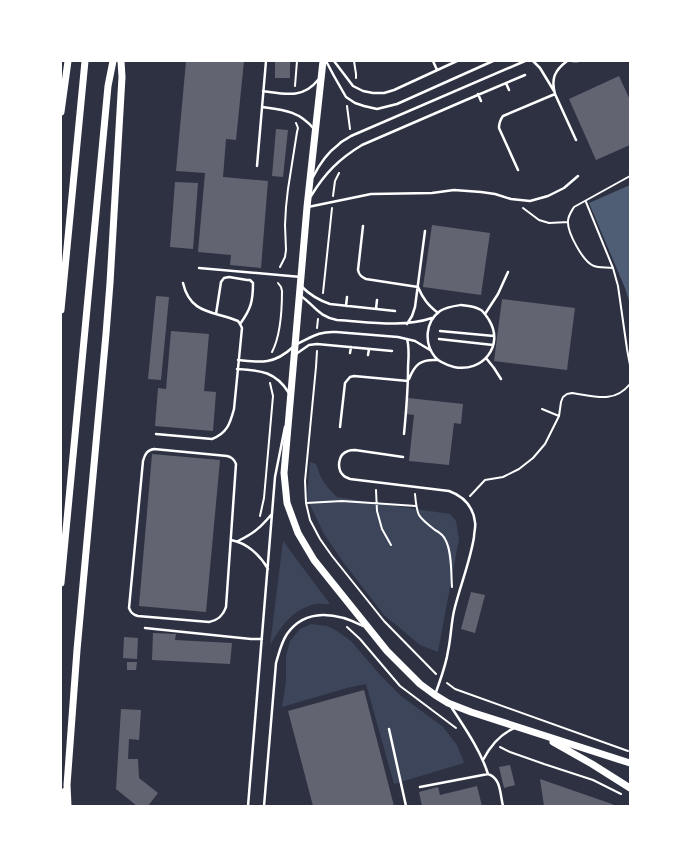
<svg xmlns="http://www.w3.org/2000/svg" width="691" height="867" font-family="Karla,sans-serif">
  <rect width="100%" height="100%" fill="#2d3142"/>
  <path fill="#3c4559" d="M310,462L316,464C321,479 325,486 337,497L450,514L456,521L459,539L438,652L420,645L384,615L343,562L324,534L307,499Z
    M283,541L330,604C325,604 317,603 312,605C291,611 281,627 270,645Z
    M311,624L327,626L337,631L351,641L381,676L401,696L442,726L457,745L464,763L394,784L366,684L347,688L282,707L286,681V656L290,641L300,629Z"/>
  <path fill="#4f5d75" d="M630,185V304L625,288L589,203Z"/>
  <path fill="#626471" d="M186,61H244L236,140L226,139L223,177L268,181L261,268L230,265L231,255L198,252L205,173L176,171Z
    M275,61H290V78H275Z
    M619,76L630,100V145L596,160L569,99Z
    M276,129L288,130L283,177L272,176Z
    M175,182L198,183L193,249L170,247Z
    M432,225L490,233L481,295L423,287Z
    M156,296L169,297L161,380L148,379Z
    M502,299L575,308L567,370L494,361Z
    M171,331L209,334L204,391L216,392L213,431L155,426L158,388L166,389Z
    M408,398L463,404L461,424L454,423L449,465L409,461L414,415L406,414Z
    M152,454L220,460L206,612L139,606Z
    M471,592L485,595L475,633L461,629Z
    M153,633L176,634L175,640L232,643L230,664L152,660Z
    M124,637L138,638L137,659L123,658Z
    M127,662H137L136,670H127Z
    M364,690L394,806H313L288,711Z
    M121,709L141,710L139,740L129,739L128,759H138L139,778L158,793L148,806H137L116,789Z
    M510,765L515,785L504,788L499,767Z
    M540,779L612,804L615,806H544Z
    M477,786L482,806H422L419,792L438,787L440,795Z"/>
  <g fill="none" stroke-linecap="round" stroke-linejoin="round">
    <path stroke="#fff" stroke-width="2" d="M354,61L356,74V78
      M295,86L297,61
      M347,106L350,129
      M333,196L335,181L339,173
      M586,202L613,268L618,286L627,349L630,365
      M523,208L539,220L549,223L568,222
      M280,267L285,257L286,250L285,225L286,207L288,189L297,132L298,128L296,123
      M613,268C607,267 599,268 594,266C583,262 567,232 568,221C568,216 571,212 574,207L630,176
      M323,293L332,208
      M317,328L318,319
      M317,351L316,367L305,481L306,503L310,520L320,539L332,556L384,621L436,674
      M272,352C281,335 282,310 282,291L281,287L278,283
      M542,409L559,416
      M376,490L377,511L382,529L391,545
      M415,494C417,516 417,516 435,530C439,532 444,536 446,541C452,553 451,573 452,587
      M470,496L485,480L503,477L519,469L533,458L545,444L559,416L561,402L563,397L567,394L572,393C594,396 614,404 630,384
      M306,503L342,501L416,506
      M260,516L264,498L273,396L270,383
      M347,627L360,639L400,686L456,728
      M447,683L455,689L628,751
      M500,747L510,752L544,764L593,780L621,794"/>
    <path stroke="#fff" stroke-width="2.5" d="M326,61L334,76L346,97L355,103L364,106L377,109L397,104L493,61
      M334,61L353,86L363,91L373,93H384L394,90L457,61
      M433,61L437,70
      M533,61L540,68L554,91
      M567,61C554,71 551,79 555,94L576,140
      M573,61H578
      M506,83L509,90
      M263,91C285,94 303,99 318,80
      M478,94L481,101
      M262,107C284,110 299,111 314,129
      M257,166L266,61
      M518,170L499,128C499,123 500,120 503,116L555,94
      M313,177C319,165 327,153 338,145C341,141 347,139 351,136L525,61
      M311,196C325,173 339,159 362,145L466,100L525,75
      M308,207L371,194L432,193L454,190L481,192L495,194L511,199L530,201L548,196L564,188L578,176
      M363,226L358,270C359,275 361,277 366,279L418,287
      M199,268L301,277
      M301,286C310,295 318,300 330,304L395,311
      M418,287C423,299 428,305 438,313
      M301,296C315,306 319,317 337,320C369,322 402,328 432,318
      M461,305C468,306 475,306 481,310C484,312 487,317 489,320C505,346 482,373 454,367C447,365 439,362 435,357C424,343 425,322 440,311C446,307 454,306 461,305Z
      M346,306L347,297
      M376,309L377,300
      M216,314L221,282L224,278L229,277L247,280H250L253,283C253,301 251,309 240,324
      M485,314L498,294L508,272
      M407,324L412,316L415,307L425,231
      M440,331L494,336
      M439,339L493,345
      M297,344C312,337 319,331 336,332L398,337L415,341L430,350
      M350,353L351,347
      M296,354L309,345L317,344L392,351
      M368,355L369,349
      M486,358L494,368L501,379
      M238,360C261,363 275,364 293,347
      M237,369C261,370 276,372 289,393
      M409,379C415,364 421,359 437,360
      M340,427L345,383L350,377L354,376L408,381
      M156,434L212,439C227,433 230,424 234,409L242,328L240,324L238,321C213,311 190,314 183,283
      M404,434C406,413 408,392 408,370C408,359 410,350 407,339
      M154,449L227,456C232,457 234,459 236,464L226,607C223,616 218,620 209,622L138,616C133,615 131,613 129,608L143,461C145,454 147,450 154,449Z
      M403,457L355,450C352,450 350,450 348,451C338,454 336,469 344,476C345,477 348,478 350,479L449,491C463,496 473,506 475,522C476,527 474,532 474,537C470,562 460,586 454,611C451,624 451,638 448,651C446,666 440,680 435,695
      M231,540C247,543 260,555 268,569
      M238,541C254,533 260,528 271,515
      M145,628L251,639H262
      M450,705C464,727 480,749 488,774
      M389,729L406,806
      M483,760C490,746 499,735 514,728
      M420,787L488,774C501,778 500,794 503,806
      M248,806L275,477L285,427
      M264,806L276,663C279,653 281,643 287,634C306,607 338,613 363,626"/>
    <path stroke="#fff" stroke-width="7" d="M323,61L307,207L284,473L287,503L298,533L314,560L387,651L420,684L435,695L448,703L471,712L630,763
      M61,112L68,61
      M61,310L85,61
      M61,583L93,245L108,86L113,61
      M553,742L592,764L630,788
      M61,806L65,791
      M68,806L67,785L77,650L106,334L110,283L122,77L121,61"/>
  </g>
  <rect width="691" height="867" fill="none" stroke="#ffffff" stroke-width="124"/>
</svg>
